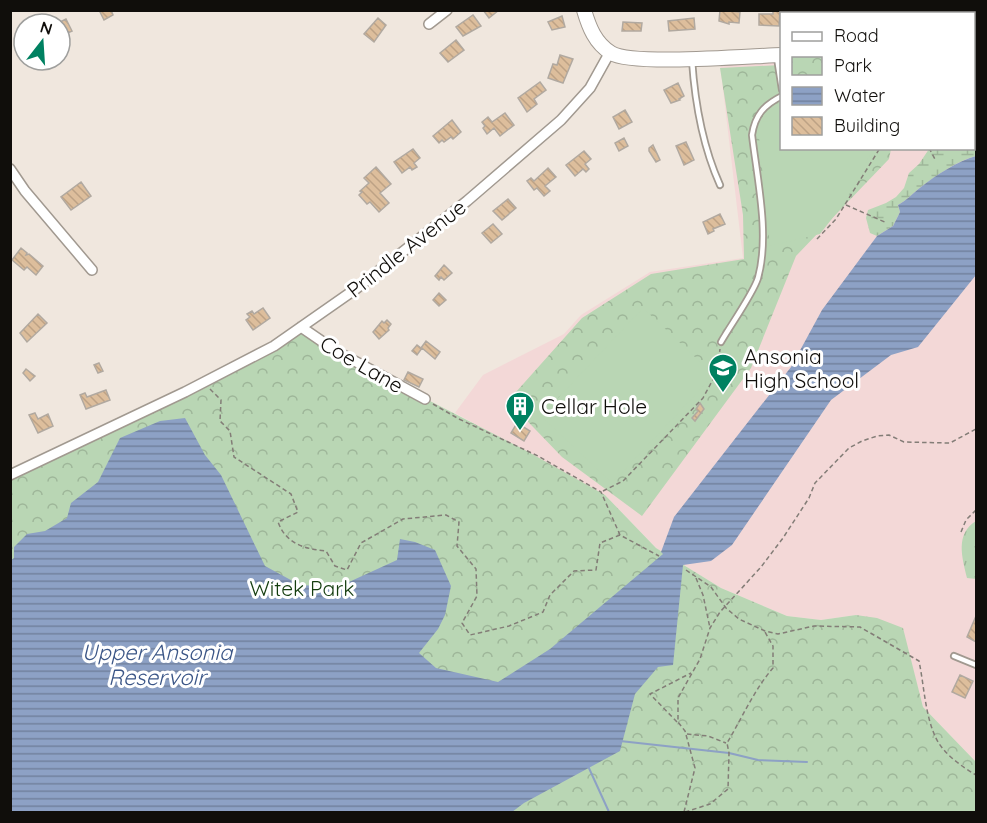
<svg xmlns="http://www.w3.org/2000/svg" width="987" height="823" font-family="Quicksand,sans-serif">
  <defs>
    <pattern id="grass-tufts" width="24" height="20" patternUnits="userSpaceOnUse" patternTransform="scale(1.5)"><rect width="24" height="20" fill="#b9d6b4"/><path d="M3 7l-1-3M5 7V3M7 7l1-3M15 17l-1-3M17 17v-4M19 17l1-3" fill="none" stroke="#9eb699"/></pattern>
    <pattern id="wetland-marsh" width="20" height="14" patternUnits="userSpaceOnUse" patternTransform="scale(1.5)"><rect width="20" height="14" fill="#b9d6b4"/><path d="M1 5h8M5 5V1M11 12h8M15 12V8" fill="none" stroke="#9eb699"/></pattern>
    <pattern id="park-crowns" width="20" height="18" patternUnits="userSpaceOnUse" patternTransform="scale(1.5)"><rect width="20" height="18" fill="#b9d6b4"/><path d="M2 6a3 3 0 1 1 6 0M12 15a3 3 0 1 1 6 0" fill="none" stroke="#9eb699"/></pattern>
    <pattern id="water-rules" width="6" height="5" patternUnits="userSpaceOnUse" patternTransform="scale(1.5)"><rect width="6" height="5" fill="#8da1c5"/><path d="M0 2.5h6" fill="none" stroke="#72829e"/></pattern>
    <pattern id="building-back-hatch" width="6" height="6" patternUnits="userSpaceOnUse" patternTransform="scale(1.5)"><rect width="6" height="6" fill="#ddbe9c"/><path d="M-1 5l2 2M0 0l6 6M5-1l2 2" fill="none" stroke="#bda285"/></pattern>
  </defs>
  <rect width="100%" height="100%" fill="#f0e7de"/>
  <path fill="#f3d8d7" d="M915,10L976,11V762L923,707L902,628L856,615L821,620L787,616L721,588L656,548L605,495L455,413L483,375L564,334L581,315L650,272L743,258L720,64L781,52L782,148H974V14L912,13Z"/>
  <path fill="url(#grass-tufts)" d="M976,521V579L967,578C962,557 955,534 976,521Z"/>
  <path fill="url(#wetland-marsh)" d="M974,140H976V156C957,161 937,175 921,187C913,193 907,200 898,205L900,212L893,226L877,236L870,233L866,218L868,210L886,203L896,197L904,188L909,173L919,164L929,149L974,148Z"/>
  <path fill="url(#park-crowns)" d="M781,65L782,148L891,149L889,159L796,256L751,368L642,516L562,457L508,401L582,318L651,274L744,259L743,215L720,68Z
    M301,330L333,351L525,450L605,495L656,548L721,588L787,616L821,620L856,615L877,618L903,628L923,707L976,762V812H11V478Z"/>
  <path fill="#b9d6b4" d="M781,119L782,148L873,149L845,202L820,234L770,246L758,127L762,122Z
    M643,308L714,375L612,483L541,416Z"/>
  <path fill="url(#water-rules)" d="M976,156V275L918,347L891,355L831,400L732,545L711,561L683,565L673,665L658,667L635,694L620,751L524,803L512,812H11L10,561L14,558V547L27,534L45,531L67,518L71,503L98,482L120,438L160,421L185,418L205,455L221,475L265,566L300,585L338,587L397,560L400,539L415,542L435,550L451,586L445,615L438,629L419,653L436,668L498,682L550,649L663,554L661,552L674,517L791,367L822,310L877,236L893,226L900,212L898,205C907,200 913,193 921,187C936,175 958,161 976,156Z"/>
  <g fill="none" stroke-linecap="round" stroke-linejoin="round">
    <path stroke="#8da1c5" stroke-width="2" d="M620,741L729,753L758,760L807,762
      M588,766L609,812"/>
  </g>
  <path fill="url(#building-back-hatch)" stroke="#b1a9a0" stroke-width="1.5" d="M99,10H111L113,15L104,20Z
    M483,10H499L489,18Z
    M720,10L740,12L739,23L729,22V24L719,21Z
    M773,10H780L779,26L759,25V14H773Z
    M849,10H862L865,14H851Z
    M473,15L481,26L463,36L456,27Z
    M562,16L565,27L552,30L548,22Z
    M378,18L386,25L374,42L364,34Z
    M694,18L695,29L669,31L668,21Z
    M66,19L72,31L60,36V24H56Z
    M623,22L642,23L641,31H622Z
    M456,40L464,50L448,62L440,53Z
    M560,55L573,59L563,83L548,78L553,64L557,65Z
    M540,82L546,90L534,99L537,104L527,112L518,98Z
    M678,83L684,96L679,99L680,100L671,103L664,90Z
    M625,110L632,122L619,129L613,117Z
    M505,113L514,125L500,136L494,128L487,134L483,128L485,126L482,122L488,117L492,122Z
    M452,120L461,132L453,139L451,137L444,142L442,140L439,143L433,136Z
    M624,138L628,146L619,151L615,143Z
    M686,142L694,160L684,165L676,146Z
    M653,145L660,160L656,162L649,151V148Z
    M413,149L420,158L414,163L417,167L412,170L410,167L402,173L394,162Z
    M584,151L591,159L585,164L589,169L586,172L583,169L575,176L566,165Z
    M376,167L391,184L380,193L389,203L379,212L370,202L367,204L359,195L362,192L360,191L369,183L364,178Z
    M548,168L556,177L545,186L550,191L544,196L537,188L534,190L527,181L531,178L534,181Z
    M81,182L91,196L71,210L61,197Z
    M508,199L516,208L502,220L493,211Z
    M720,214L725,224L713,229L714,231L708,234L703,222Z
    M493,224L502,234L491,243L482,233Z
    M21,248L27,253L26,255L29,254L43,266L36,275L27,267L24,270L12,260Z
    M444,265L452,273L444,280L441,277L439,280L435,276Z
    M439,293L446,300L439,306L433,300Z
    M263,308L270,318L253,330L246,320L250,317L247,314L252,311L254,314Z
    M38,314L47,323L27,342L20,333Z
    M387,320L391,324L388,328L389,330L379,339L373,332L382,321L384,323Z
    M426,341L440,352L435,359L422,348L417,355L412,351L417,345L421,348Z
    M99,363L103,371L98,373L94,365Z
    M26,369L35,376L30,381L23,373Z
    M408,372L423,379L419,387L404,380Z
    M106,390L110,400L86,409L80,395L85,393L87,397Z
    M700,403L704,409L695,421L692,418L698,411L696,409Z
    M35,413L38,419L48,414L53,426L38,433L29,415Z
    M517,423L530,431L524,441L511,433Z
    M976,616V642L967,637Z
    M960,675L973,681L965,698L952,692Z"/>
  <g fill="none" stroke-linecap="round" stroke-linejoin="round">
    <g stroke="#a19990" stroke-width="8">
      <path id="service" d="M777,58L782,90
        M692,60C695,104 702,145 720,185
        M721,342C730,326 753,294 758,278C770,235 757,178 752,135C755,115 764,105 782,96
        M954,656L976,665"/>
    </g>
    <g stroke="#a19990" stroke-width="12">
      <path id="minor" d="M429,24L447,10
        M10,169L25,191L92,270
        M301,327L336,351L425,399
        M10,475L185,392L274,346L357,288L467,201L561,120L590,88L610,52"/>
    </g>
    <g stroke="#a19990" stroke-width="16">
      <path id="secondary" d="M584,10C589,27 595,43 611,53C632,66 750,56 782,55
        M904,14L907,10"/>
    </g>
    <path stroke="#837d77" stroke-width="1.5" stroke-dasharray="4.5 3" stroke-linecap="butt" d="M974,60L976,59
      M929,148L936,161
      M846,205L887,223
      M817,239L836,219L880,148
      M210,389L221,400L220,421L230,431L234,457L291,494L298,512L278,522C286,544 305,549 326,551L335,566L347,570L361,543L403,519L446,515L459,522L457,546L476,569L477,596L462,623L470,635L509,626L543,612L550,595L574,571L596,570L600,543L620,535
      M433,404L459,419L538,456L601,492L620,535L659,556
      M603,491L623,481L703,398L717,372L720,349
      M961,532L966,520L976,510
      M686,570L711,587L726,608L739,619L765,631L778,634L814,626L860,627L919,661C924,685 925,714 935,736C942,753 961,766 976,775
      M696,578L703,595L710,628
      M677,722L650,694L691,673
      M687,734L708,736L726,743
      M684,812L695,768L685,731L678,722V698L700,659L710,628L720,612L761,567L783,538L809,498L815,483L849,448L862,441L877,436L889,435L904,442L950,443L976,429
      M685,812L710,804L728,789L729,753L727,743C742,718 754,690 773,668V646L765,632"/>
    <use href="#service" stroke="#fff" stroke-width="4.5"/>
    <use href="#minor" stroke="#fff" stroke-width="9"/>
    <use href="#secondary" stroke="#fff" stroke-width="14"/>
  </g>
  <defs>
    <g id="school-pin" transform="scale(1.5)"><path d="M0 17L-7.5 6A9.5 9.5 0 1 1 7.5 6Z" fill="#008161" stroke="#fff"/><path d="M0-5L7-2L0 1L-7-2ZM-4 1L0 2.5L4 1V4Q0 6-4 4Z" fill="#fff"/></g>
    <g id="building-pin" transform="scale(1.5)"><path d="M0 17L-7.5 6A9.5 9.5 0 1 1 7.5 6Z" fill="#008161" stroke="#fff"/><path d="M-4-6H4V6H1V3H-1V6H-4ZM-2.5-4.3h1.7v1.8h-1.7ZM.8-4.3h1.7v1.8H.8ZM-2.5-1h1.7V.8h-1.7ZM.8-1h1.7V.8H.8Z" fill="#fff"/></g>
  </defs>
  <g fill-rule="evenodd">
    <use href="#school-pin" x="723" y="368"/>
    <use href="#building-pin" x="520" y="406"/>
  </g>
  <g text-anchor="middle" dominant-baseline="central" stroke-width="6" stroke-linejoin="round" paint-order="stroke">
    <g font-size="21" fill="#100e0b" stroke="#fff">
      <text transform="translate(406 248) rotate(-38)">Prindle Avenue</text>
      <text transform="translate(362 364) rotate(30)">Coe Lane</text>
    </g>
    <g font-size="21" fill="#100e0b" stroke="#fff" text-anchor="start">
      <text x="744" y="356">Ansonia<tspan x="744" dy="24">High School</tspan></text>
      <text x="541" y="406">Cellar Hole</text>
    </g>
    <g font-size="21" fill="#143d0e" stroke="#fff">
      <text x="302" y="588">Witek Park</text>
    </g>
    <g font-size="22" font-style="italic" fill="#3b5687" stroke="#fff">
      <text x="157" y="652">Upper Ansonia<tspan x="157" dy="25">Reservoir</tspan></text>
    </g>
  </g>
  <rect width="987" height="823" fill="none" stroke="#100e0b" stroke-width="24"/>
  <rect x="780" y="12" width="195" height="138" fill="#ffffff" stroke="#9f9f9d" stroke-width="1.5"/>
  <rect x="792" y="32" width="30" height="9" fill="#ffffff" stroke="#9f9f9d" stroke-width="1.5"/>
  <text x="834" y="42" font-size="18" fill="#100e0b">Road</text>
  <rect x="792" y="57" width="30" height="18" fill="url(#park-crowns)" stroke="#9f9f9d" stroke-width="1.5"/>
  <text x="834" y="72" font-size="18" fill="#100e0b">Park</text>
  <rect x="792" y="87" width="30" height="18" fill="url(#water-rules)" stroke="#9f9f9d" stroke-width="1.5"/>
  <text x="834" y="102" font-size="18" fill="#100e0b">Water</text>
  <rect x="792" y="117" width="30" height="18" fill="url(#building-back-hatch)" stroke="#9f9f9d" stroke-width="1.5"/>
  <text x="834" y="132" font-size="18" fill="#100e0b">Building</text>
  <g transform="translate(42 42) rotate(17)"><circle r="28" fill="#ffffff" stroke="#9f9f9d" stroke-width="1.5"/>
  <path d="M0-4.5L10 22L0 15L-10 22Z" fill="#008161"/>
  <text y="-9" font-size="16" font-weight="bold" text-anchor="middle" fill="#100e0b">N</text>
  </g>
</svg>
